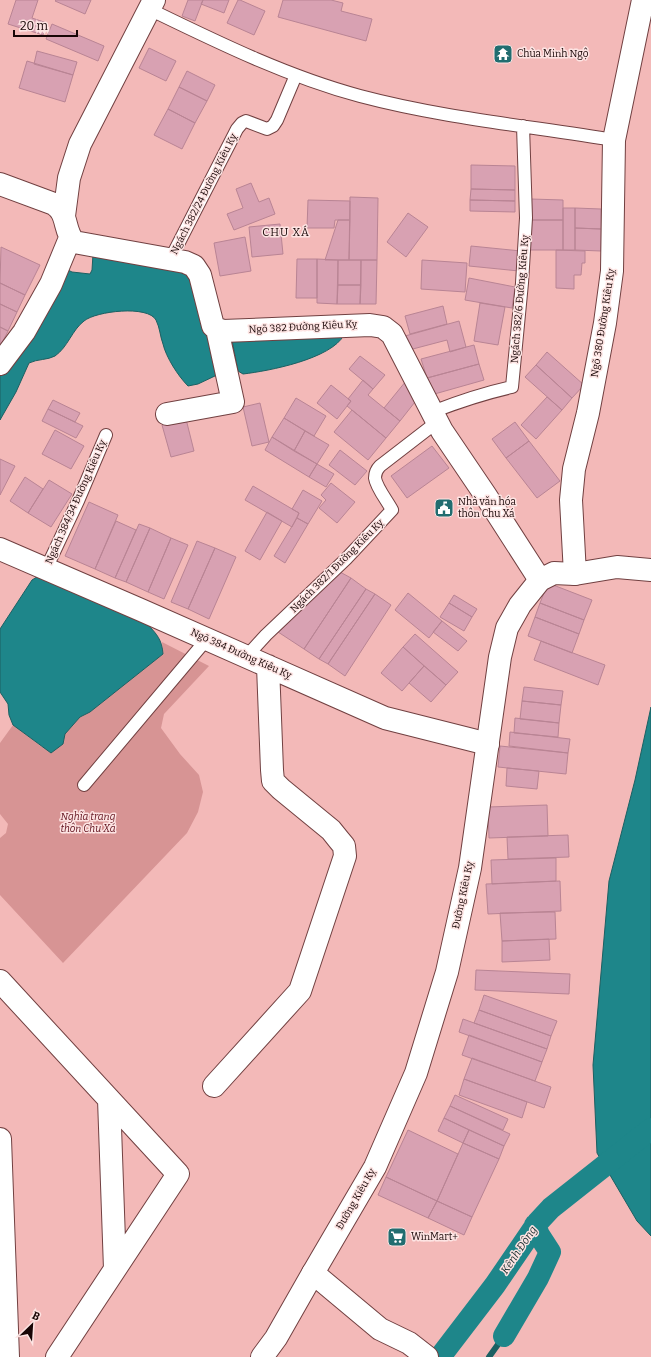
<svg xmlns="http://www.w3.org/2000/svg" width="651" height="1357" font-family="Bitter,serif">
  <rect width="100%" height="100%" fill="#f3b9b8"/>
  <path fill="#d79494" d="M162,642L209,666L164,714L161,728L180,754L199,775L203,792L198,812L187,833L63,963L0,895V838L6,833L8,824L0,814V743L13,725L42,747L65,734L80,717L90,712L163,654Z"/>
  <path fill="#1e868a" stroke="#1c6062" d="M93,254L195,274L217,375L198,384L188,386C178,376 166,357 163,344C160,336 160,328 156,320C148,305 96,311 84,321C72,330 68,347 55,356C48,360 37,359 29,363L16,392L0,420V371L66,269L72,272L90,274L92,270Z
    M231,335H344C331,359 269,371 243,374L238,371Z
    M40,575L147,624C157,634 162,640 163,654L90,712L80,717L65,734L63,744L51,753L13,725L9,715L8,704L0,692V629L32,580Z
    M651,707V1236L637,1221L597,1153L593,1065L609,881L635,780Z"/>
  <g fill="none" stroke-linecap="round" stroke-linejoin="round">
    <path stroke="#1c6062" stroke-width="6" d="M489,1357L504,1336"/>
    <path stroke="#1e868a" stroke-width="22" d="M504,1336L538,1278L550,1252L539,1235L535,1225
      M440,1357L495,1285L538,1222L551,1208L651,1129"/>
  </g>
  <path fill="#d8a1b2" stroke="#b98494" d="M16,0H38L32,18L47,23L43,35L8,24Z
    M56,0H91L85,14L55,1Z
    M188,0H203L195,21L182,16Z
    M203,0H229L224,13L201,4Z
    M238,0H240L265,11L254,35L227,23Z
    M283,0H331L343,3L341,11L372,19L366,41L278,17Z
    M52,24L104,46L98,61L46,39Z
    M149,48L176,61L166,81L139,68Z
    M37,51L77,62L73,75L34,64Z
    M27,61L73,75L65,102L19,88Z
    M187,71L215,85L207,101L179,87Z
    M179,87L207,101L195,123L168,109Z
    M168,109L195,123L182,149L154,135Z
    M471,165L515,166V190L471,189Z
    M251,183L259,202L269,198L275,214L234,230L227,214L243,208L236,189Z
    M471,189L515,190V201L470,200Z
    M350,197L378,198L377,260H349Z
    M531,199L563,200V220H530Z
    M308,200L350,201V220H335L334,228H307Z
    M470,200L515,201V212L470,211Z
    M563,208H575V250H563Z
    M575,208L601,209V229L575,228Z
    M408,213L428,227L406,257L387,242Z
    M338,220H350L349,260H325Z
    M530,220H563V250H530Z
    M280,224L283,254L252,257L249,227Z
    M575,228L601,229V251L575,250Z
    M245,237L251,271L220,276L214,243Z
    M471,246L521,251L519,271L469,266Z
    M1,247L40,265L25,295L0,283Z
    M556,250L585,251V263H582L581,275H574V289L556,288Z
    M297,259H317V298H296Z
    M317,259L338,260L337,304L317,303Z
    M338,260H361V285H338Z
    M361,260H377L376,304H360Z
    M422,260L467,263L465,292L421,289Z
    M469,278L515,287L512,308L465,300Z
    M0,283L25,295L17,312L0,304Z
    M338,285H361L360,304H337Z
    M480,303L505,307L498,345L474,341Z
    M0,304L17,312L8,331L0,327Z
    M443,306L447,324L410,334L405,316Z
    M459,321L466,347L450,352L447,340L409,350L405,336Z
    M0,327L8,331L0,347Z
    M474,345L479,364L427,378L421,359Z
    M547,352L584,385L572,398L536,365Z
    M360,356L385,375L373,389L349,369Z
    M479,364L484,380L431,395L427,378Z
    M536,365L572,398L562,410L525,377Z
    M363,380L373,389L368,395L400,421L386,438L347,406L351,401L348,399Z
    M406,381L422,393L400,421L384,408Z
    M331,385L351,401L337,419L317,403Z
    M547,397L562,410L536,439L521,425Z
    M296,398L326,416L314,436L284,418Z
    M53,400L80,413L75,422L48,409Z
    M260,403L269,442L252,446L243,407Z
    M48,409L83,426L76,438L42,421Z
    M352,410L386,438L368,460L334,432Z
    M284,418L305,431L294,451L272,437Z
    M186,419L194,451L171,457L162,425Z
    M515,422L529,441L506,458L492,439Z
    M55,430L84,446L71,469L42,454Z
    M305,431L329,445L317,464L294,451Z
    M272,437L317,464L309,477L265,450Z
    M529,441L560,481L537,498L506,458Z
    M432,446L449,468L407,498L391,476Z
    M340,450L367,471L355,485L329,465Z
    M0,459L15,466L0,495Z
    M317,464L334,474L326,487L309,477Z
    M25,477L43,489L28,513L10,501Z
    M49,480L72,494L51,527L28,513Z
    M331,483L355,502L337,523L319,508L326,500L321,495Z
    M253,486L299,513L292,527L245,500Z
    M303,490L322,501L308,524L297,518L299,513L292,509Z
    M89,502L118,515L95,569L65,556Z
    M267,512L282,521L260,560L245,551Z
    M297,518L308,524L285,563L274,556Z
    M116,521L136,530L115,578L95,569Z
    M139,524L150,528L126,582L115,578Z
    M150,528L171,538L148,592L126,582Z
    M171,538L188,545L164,599L148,592Z
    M197,541L215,548L188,609L171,602Z
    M215,548L236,557L209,619L188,609Z
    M340,572L351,578L304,649L275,630Z
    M351,578L366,589L319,659L304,649Z
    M548,583L592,600L584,620L540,603Z
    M366,589L375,594L328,664L319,659Z
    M408,593L442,621L429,638L395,610Z
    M375,594L391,605L345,676L328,664Z
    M454,595L477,609L472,617L449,603Z
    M449,603L472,617L464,631L440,617Z
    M540,603L584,620L579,634L535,617Z
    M535,617L579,634L572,653L528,636Z
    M442,621L467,641L458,651L433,632Z
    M415,634L458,672L446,685L403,647Z
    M541,641L605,665L598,685L534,660Z
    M403,647L424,666L402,691L381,673Z
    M424,666L446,685L431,702L409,683Z
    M524,687L563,691L561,705L522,701Z
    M522,701L561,705L559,723L520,719Z
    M515,718L559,723L558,737L514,733Z
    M510,732L570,739L568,753L509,746Z
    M500,746L568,753L566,774L498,767Z
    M507,768L539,771L537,789L506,786Z
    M547,805L548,836L489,838L488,807Z
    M568,835L569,857L508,859L507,837Z
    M556,858V881L492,884L491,860Z
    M560,881L561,911L488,914L486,884Z
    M555,912L556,939L502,941L500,913Z
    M549,939L550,960L502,962V941Z
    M476,970L570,974L569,994L475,990Z
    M484,995L557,1021L551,1036L479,1010Z
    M479,1010L551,1036L547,1049L474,1023Z
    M463,1019L547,1049L542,1062L459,1032Z
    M469,1035L542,1062L535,1081L462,1055Z
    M472,1058L551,1087L544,1108L464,1079Z
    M464,1079L527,1102L522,1118L459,1095Z
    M455,1095L508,1119L503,1130L450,1106Z
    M450,1106L510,1134L504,1146L444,1118Z
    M444,1118L469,1130L463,1143L438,1131Z
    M408,1130L458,1154L437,1201L386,1177Z
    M469,1130L504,1146L499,1159L463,1143Z
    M463,1143L499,1159L472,1217L437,1201Z
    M386,1177L437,1201L428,1218L378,1195Z
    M437,1201L472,1217L464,1235L428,1218Z"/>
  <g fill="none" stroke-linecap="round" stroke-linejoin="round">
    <g stroke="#714041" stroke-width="14">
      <path id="lane" d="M149,9C217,42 286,76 360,96C443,118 529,126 614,140
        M170,260L237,129L242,123L246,121L267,129L273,126L277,120L296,75
        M432,412C458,402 485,393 512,387L522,283L526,218L523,126
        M46,569L78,501L106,435
        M246,657L266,635L346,559L392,510C388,502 376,487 375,478C375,473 377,469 380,466L437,422
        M84,785L207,639"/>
    </g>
    <g stroke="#714041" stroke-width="24">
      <path id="street" d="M0,184L54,204C69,214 63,230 74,242L185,262L194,266L200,275L213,326L217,329L223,331L370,325L383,327L392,334L442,431L486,496L540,580
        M64,216L69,178L80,144L154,0
        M0,364L24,332L51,284L70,238
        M167,414L233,402L217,329
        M0,549L141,610L385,718L488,744
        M575,574L571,500L574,469L588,413L605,323L612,271L614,140L643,0
        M0,981L178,1174L57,1357
        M214,1086L300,991L345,856L344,846L339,840L331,830L281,789L273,781L272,770L268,666
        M109,1099L115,1269
        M0,1139L8,1357"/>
    </g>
    <g stroke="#714041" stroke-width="24">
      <path id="secondary" d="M427,1357L409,1343L380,1329L313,1273L375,1167L416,1073L447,972L470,868L500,657L507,628L520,605L540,580L554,573L575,574L617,567L651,570"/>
    </g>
    <g stroke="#714041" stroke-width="24">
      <path id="primary" d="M262,1357L276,1338L313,1273"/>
    </g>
    <use href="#lane" stroke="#fff" stroke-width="12"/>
    <use href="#street" stroke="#fff" stroke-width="22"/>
    <use href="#secondary" stroke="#fff" stroke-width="22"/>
    <use href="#primary" stroke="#fff" stroke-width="22"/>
  </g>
  <defs>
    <g id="temple-square" transform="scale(1)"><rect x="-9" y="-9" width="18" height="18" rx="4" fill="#216d70" stroke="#fde4e3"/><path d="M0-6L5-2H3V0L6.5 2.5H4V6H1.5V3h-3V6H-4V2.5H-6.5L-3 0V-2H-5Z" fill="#fff"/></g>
    <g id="civic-square" transform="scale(1)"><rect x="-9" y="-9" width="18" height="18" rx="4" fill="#216d70" stroke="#fde4e3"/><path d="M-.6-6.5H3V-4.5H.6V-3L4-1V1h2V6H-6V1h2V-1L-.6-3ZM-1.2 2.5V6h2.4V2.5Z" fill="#fff"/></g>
    <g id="supermarket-square" transform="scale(1)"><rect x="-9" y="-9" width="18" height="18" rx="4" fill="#216d70" stroke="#fde4e3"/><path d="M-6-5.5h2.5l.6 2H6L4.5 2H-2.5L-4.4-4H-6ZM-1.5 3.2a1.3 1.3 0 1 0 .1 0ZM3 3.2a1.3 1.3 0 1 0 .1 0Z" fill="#fff"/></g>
  </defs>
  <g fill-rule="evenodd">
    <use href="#temple-square" x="503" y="54"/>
    <use href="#civic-square" x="444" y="508"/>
    <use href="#supermarket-square" x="397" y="1237"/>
  </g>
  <g text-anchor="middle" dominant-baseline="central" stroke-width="3" stroke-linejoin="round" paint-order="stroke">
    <g font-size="10" fill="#180606" stroke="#fde4e3" text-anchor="start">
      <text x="517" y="54">Chùa Minh Ngộ</text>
      <text x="458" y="502">Nhà văn hóa<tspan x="458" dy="12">thôn Chu Xá</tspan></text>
      <text x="411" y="1237">WinMart+</text>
    </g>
    <g font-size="10" fill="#180606" stroke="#fde4e3">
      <text transform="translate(204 194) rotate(-63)">Ngách 382/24 Đường Kiêu Kỵ</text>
      <text transform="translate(520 299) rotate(-85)">Ngách 382/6 Đường Kiêu Kỵ</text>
      <text transform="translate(603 323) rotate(-81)">Ngõ 380 Đường Kiêu Kỵ</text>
      <text transform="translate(303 327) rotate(-3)">Ngõ 382 Đường Kiêu Kỵ</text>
      <text transform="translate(76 502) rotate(-66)">Ngách 384/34 Đường Kiêu Kỵ</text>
      <text transform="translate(337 566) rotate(-45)">Ngách 382/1 Đường Kiêu Kỵ</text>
      <text transform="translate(241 654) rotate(24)">Ngõ 384 Đường Kiêu Kỵ</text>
      <text transform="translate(463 895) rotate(-78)">Đường Kiêu Kỵ</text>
      <text transform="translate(356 1199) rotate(-60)">Đường Kiêu Kỵ</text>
    </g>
    <g font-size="10" font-style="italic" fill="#5e0d19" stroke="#fde4e3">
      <text x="88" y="817">Nghĩa trang<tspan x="88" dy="12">thôn Chu Xá</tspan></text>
    </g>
    <g font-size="11" letter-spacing="1" fill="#180606" stroke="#fde4e3">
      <text x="286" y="232">CHU XÁ</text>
    </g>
    <g font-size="11" font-style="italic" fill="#182e2f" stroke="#fde4e3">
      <text transform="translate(519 1250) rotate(-56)">Kênh Đông</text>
    </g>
  </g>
  <g transform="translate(32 1325) rotate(25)" stroke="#fde4e3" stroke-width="3" paint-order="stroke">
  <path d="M0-3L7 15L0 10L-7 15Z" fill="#180606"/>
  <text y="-6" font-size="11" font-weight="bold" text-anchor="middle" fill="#180606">B</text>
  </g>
  <path d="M14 30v6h63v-6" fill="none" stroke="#180606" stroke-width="2"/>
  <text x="20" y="30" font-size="12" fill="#180606" stroke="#fde4e3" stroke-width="3" paint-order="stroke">20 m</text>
</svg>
